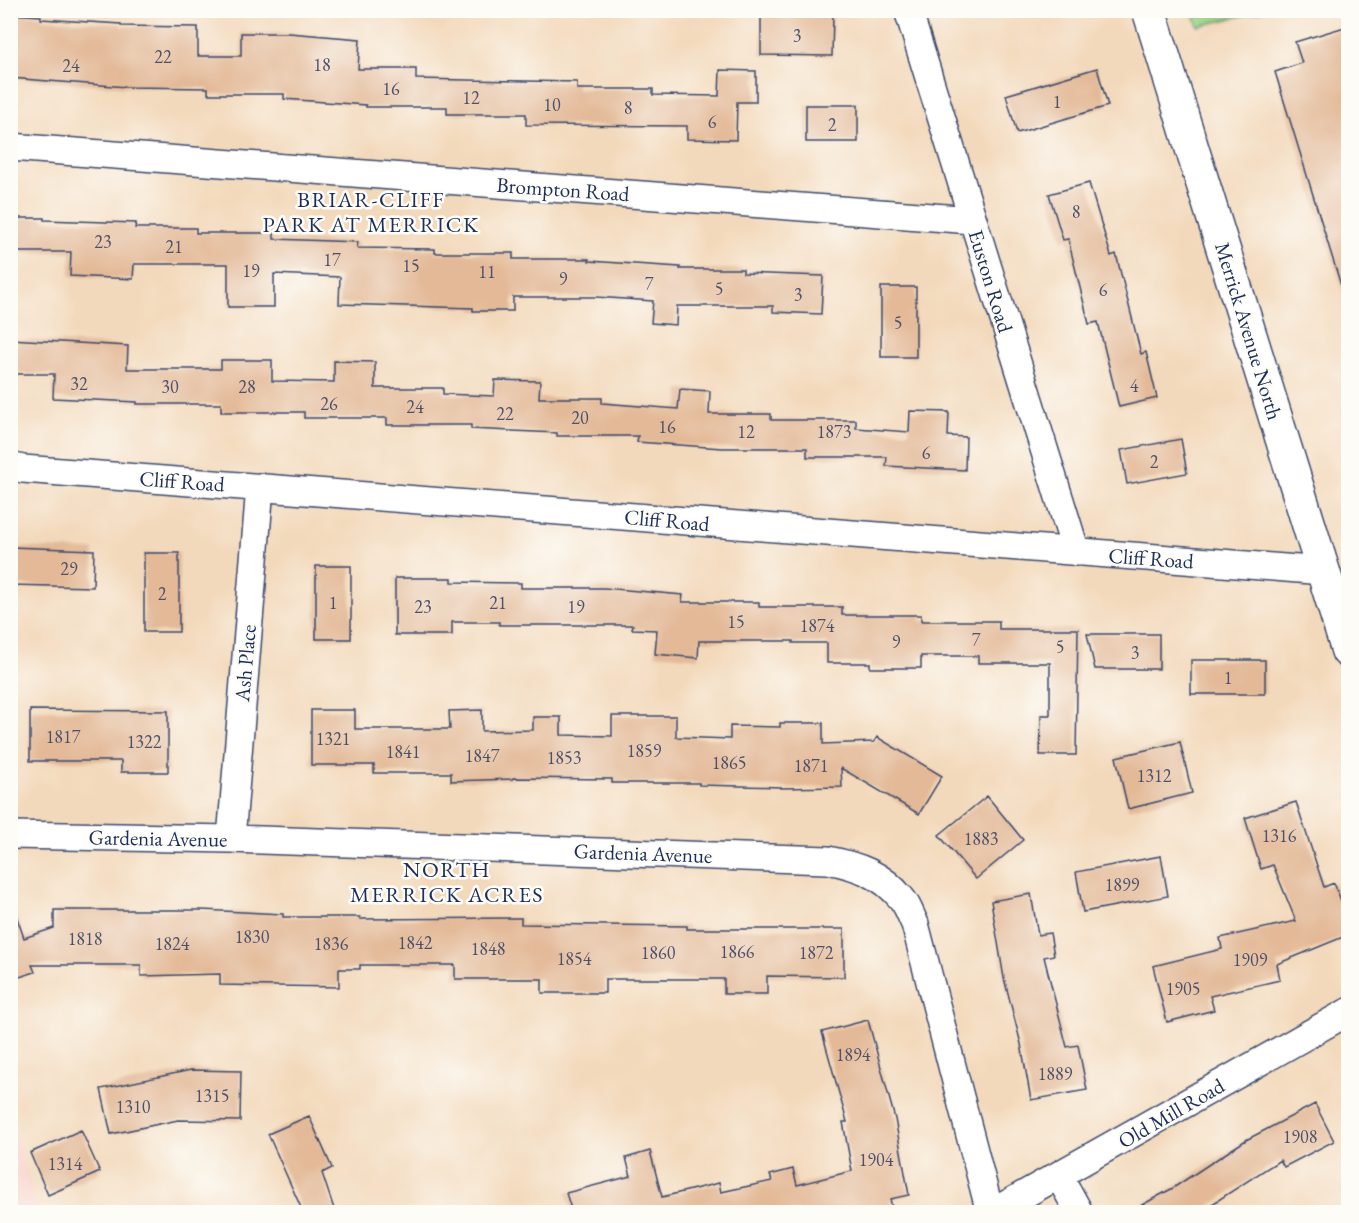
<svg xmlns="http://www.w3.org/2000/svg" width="1359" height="1223" font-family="'EB Garamond',serif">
  <rect width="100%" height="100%" fill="#fdfcf7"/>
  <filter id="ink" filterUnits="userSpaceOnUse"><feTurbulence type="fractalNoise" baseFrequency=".0167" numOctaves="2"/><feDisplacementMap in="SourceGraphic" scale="12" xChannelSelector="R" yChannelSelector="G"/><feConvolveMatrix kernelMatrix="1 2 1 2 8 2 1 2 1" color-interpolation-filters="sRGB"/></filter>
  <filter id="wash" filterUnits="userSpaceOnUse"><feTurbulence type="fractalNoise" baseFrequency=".008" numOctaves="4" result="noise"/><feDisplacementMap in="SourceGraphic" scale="24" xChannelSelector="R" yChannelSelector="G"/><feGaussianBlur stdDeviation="1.35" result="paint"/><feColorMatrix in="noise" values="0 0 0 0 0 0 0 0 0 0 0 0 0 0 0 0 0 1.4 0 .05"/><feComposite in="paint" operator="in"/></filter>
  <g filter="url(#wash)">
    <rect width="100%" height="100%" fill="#f3d9bb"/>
    <path fill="#f7d1c8" d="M10,1120H11L39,1212H11Z"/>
    <path fill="#9fd587" stroke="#5d8272" stroke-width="1.5" d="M1193,11V10L1263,11L1198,26Z"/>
    <g id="blocks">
      <path fill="#e3b997" d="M10,14L41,16V19L121,24V26L198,27V56H241V33H289L360,39L358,69H416V79L577,82V89H653V95L719,96L720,70L756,71V102H737L736,140L687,139V126L526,125V114H447V107H366V105L284,99V94H208V88L127,87L10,78Z
        M761,14L833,15L832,56L761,55Z
        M1348,26V291L1343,292L1275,72L1302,63L1295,42Z
        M1097,68L1108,106L1017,133L1006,95Z
        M806,105H858V142H806Z
        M1089,183L1111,256L1116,254L1141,354L1146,352L1157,398L1119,407L1098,322L1089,324L1068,239L1063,240L1049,194Z
        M10,218H44V220L136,223L135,228H196V233H274V239L358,242L357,248L435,249V253H513V259H589V261L680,267V269H743V273L823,276L821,314L773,312V306H677L676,325L651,323L653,301L596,297H513V311H473V308L339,304L340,277L274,274V307H228V264H134L133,279L70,276L71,252H10Z
        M881,287H916V357H881Z
        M10,339L128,346L127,369H221V360H272V381L334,382V361L375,362V388H443V394L494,396L495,380L540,381L539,398H602V403L678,409L680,389L710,391L709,414H771V420H856V428L909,432L910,411L949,412L948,436L966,437L965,470L886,466L887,457H807V448H722L637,442L638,436H557V433L471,429V425H387V418H304V412H221V404H137V402L53,398L54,374H10Z
        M1181,439L1187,473L1127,484L1121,450Z
        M10,547L94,550L93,587L10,585Z
        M144,553H179V632H144Z
        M316,566H351V639H316Z
        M395,578H452V582L521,583V588H604L683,595L682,602H759V607H842V615H921V621H999V629H1078L1076,755H1040L1041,715H1050V663H978V656H921V668H870V663H827V643H793V641H699L698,658L655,654L657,630L632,629L633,625H499V622H452V635H395Z
        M1087,634H1159V669H1095Z
        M1191,660H1265V694H1191Z
        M30,710L168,711V772H121V761H30Z
        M311,710H355V729H450L449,711L482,710V731L533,730V717H561V735L612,736V716H676V737L730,739V726L780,727V723H823V744L874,742L877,737L942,776L919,814L841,768L842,787L781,788V787L699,785V783H612V779L513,778V779L451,781V773H374V765H311Z
        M1180,742L1192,793L1128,809L1116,757Z
        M987,796L1023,840L976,879L939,835Z
        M1296,802L1324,887L1334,883L1348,918V935L1277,964L1280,980L1210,996L1214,1010L1167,1022L1153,966L1222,949L1220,938L1296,921L1273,865L1261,869L1245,818Z
        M1161,856L1168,896L1083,912L1076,872Z
        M1031,894L1038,935L1050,933L1054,955L1044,957L1067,1047L1078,1045L1087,1090L1031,1100L1021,1044L1004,978L991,901Z
        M54,910H202L283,914V917H360V919L521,918V924L687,926V929H844V977L767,976V994H724V979H605V993H542V979H455V965H360V969H339V987L220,985V974L141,976V965H32L35,972L10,980V913L15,912L24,938L54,928Z
        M868,1020L895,1119L909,1195L890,1199L893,1212H572L566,1193L631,1176L626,1158L650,1151L662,1197L719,1183L721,1192L772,1181L770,1175L793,1169L797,1185L852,1171L843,1122H847L822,1032Z
        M191,1070L241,1071L240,1121L178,1120L111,1134L101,1089Z
        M1315,1104L1334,1141L1284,1167L1280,1160L1200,1212H1129L1173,1188L1246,1140Z
        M309,1116L332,1168L322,1173L335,1212H303L268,1134Z
        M81,1130L100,1172L48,1195L30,1153Z"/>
    </g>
  </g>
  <g filter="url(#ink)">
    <use href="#blocks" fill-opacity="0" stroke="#3b486c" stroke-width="1.5"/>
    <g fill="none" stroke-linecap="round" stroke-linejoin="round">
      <g stroke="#3b486c" stroke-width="30">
        <path id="minor" d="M908,10L1076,552
          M10,147L972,220
          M10,466L23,469L1324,571
          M10,835L231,839L828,860C858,866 882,874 902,899C908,906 911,916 915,924L990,1212
          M231,839L260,487
          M1059,1176L1079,1212
          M993,1212L1348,1012"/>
      </g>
      <g stroke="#3b486c" stroke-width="36">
        <path id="secondary" d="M1149,10L1348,651"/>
      </g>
      <use href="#minor" stroke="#fff" stroke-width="27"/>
      <use href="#secondary" stroke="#fff" stroke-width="33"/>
    </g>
  </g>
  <g text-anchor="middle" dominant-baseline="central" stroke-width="5" stroke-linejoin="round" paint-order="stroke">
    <g font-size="18" fill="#4d526c">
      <text x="797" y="35">3</text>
      <text x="163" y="56">22</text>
      <text x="322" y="64">18</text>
      <text x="71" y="65">24</text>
      <text x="391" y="88">16</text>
      <text x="471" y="97">12</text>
      <text x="1057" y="101">1</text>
      <text x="552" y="104">10</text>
      <text x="628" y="107">8</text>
      <text x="712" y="121">6</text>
      <text x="832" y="124">2</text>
      <text x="1076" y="211">8</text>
      <text x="103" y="241">23</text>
      <text x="174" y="246">21</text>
      <text x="332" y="259">17</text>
      <text x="411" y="265">15</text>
      <text x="251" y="270">19</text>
      <text x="487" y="271">11</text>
      <text x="563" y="278">9</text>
      <text x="649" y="283">7</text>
      <text x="719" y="288">5</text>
      <text x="1103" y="289">6</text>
      <text x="798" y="294">3</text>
      <text x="898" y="322">5</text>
      <text x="79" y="383">32</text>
      <text x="1134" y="385">4</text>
      <text x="170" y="386">30</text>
      <text x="247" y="386">28</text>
      <text x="329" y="403">26</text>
      <text x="415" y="406">24</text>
      <text x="505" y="413">22</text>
      <text x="580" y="417">20</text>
      <text x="667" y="426">16</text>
      <text x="746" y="431">12</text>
      <text x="834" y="431">1873</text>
      <text x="926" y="452">6</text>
      <text x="1154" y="461">2</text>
      <text x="69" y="568">29</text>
      <text x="162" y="593">2</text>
      <text x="333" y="602">1</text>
      <text x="498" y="602">21</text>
      <text x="423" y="606">23</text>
      <text x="576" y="606">19</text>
      <text x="736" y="621">15</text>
      <text x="817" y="625">1874</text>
      <text x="976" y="639">7</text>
      <text x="896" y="641">9</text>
      <text x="1060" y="646">5</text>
      <text x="1135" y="652">3</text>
      <text x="1228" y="677">1</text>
      <text x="63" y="736">1817</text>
      <text x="333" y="738">1321</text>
      <text x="144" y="741">1322</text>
      <text x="644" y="750">1859</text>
      <text x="403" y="751">1841</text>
      <text x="482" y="755">1847</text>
      <text x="564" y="757">1853</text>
      <text x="729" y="762">1865</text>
      <text x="811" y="765">1871</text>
      <text x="1154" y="775">1312</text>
      <text x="1279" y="835">1316</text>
      <text x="981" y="838">1883</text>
      <text x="1122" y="884">1899</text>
      <text x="252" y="936">1830</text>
      <text x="85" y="938">1818</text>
      <text x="415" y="942">1842</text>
      <text x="172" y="943">1824</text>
      <text x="331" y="943">1836</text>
      <text x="488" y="948">1848</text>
      <text x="737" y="951">1866</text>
      <text x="658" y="952">1860</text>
      <text x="816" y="952">1872</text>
      <text x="574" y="958">1854</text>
      <text x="1250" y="959">1909</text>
      <text x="1183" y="988">1905</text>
      <text x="853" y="1054">1894</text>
      <text x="1055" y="1073">1889</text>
      <text x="212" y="1095">1315</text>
      <text x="133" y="1106">1310</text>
      <text x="1300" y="1136">1908</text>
      <text x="876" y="1159">1904</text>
      <text x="65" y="1163">1314</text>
    </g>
    <g font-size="21" fill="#1b2f5e" stroke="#fdfcf7">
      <text transform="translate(563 189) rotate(4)">Brompton Road</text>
      <text transform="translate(991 281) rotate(73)">Euston Road</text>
      <text transform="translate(1249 331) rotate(73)">Merrick Avenue North</text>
      <text transform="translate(182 481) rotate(4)">Cliff Road</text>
      <text transform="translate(667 520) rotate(5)">Cliff Road</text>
      <text transform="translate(1151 558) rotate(4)">Cliff Road</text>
      <text transform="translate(245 663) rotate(-85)">Ash Place</text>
      <text transform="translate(158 838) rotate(1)">Gardenia Avenue</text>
      <text transform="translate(643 853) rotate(2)">Gardenia Avenue</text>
      <text transform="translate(1171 1113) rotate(-30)">Old Mill Road</text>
    </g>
    <g font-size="22" letter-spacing="1.5" fill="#1b2f5e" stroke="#fdfcf7">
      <text x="371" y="199">BRIAR-CLIFF<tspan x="371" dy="25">PARK AT MERRICK</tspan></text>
      <text x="447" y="869">NORTH<tspan x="447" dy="25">MERRICK ACRES</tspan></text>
    </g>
  </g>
  <rect width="1359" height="1223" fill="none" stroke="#fdfcf7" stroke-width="36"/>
</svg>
